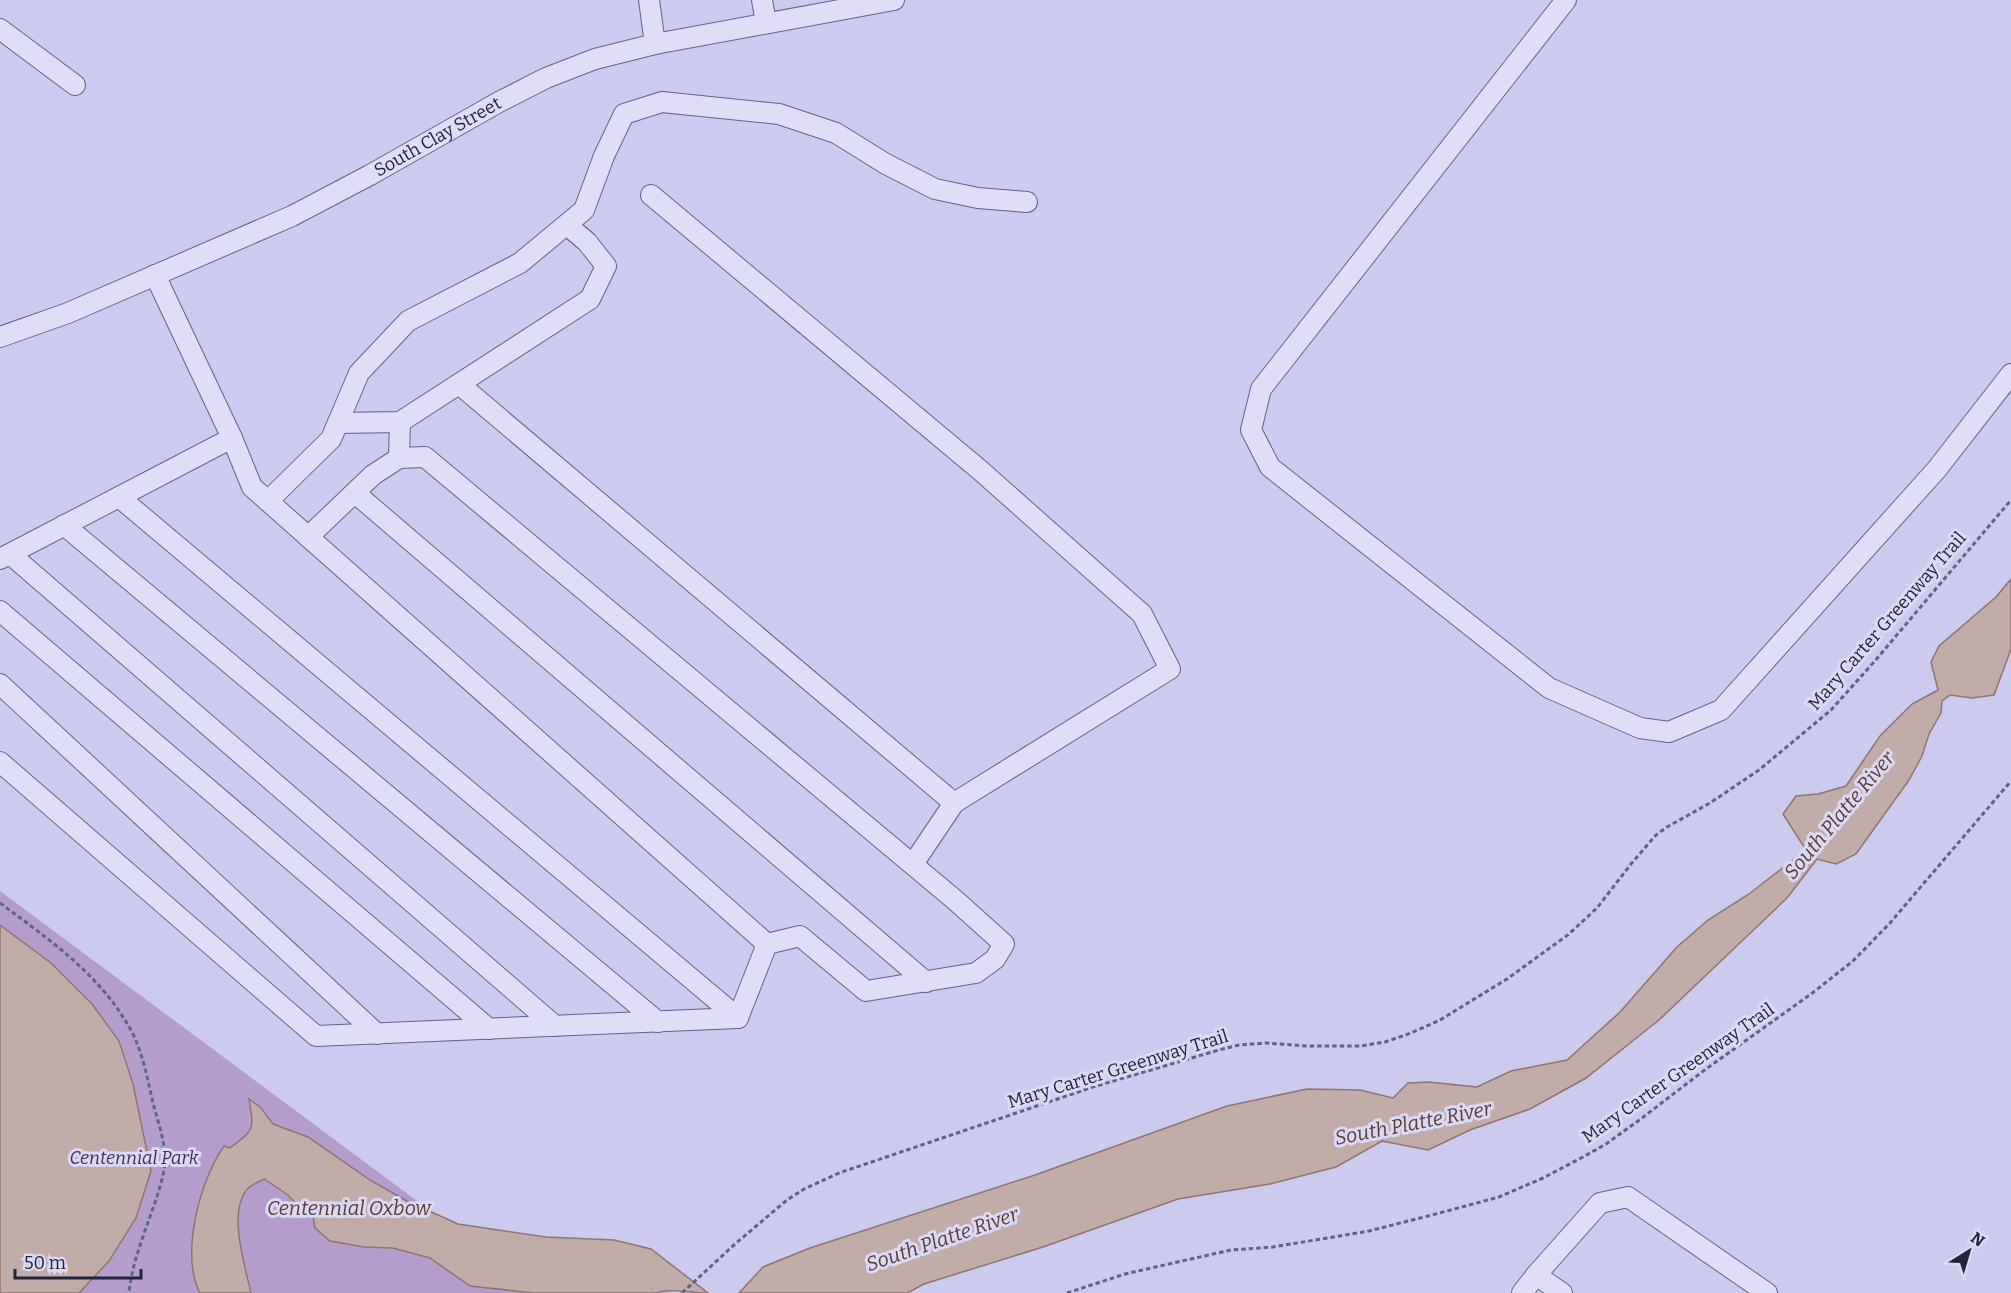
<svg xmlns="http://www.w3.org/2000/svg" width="2011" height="1293" font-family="Bitter,serif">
  <rect width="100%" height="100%" fill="#cccaee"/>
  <path fill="#b49dcc" d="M0,891L541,1293H0Z"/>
  <path fill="#c2acaa" stroke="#917471" stroke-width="1.5" d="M2011,579V649L1994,695L1972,698L1950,695L1942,701L1941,713L1929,734L1922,756L1909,780L1856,854L1836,864L1817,859L1787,898L1659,1020L1586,1078L1530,1109L1470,1130L1428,1150L1382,1141L1336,1167L1270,1184L1178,1199L1043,1247L924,1284L907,1293H739L763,1267L810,1248L1035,1175L1227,1106L1307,1089L1360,1090L1393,1098L1408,1083L1428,1082L1477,1087L1511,1071L1567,1060L1620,1012L1677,947L1708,920L1749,894L1806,850L1783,814L1796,796L1818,794L1846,786L1880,736L1912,704L1938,690L1931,662L1939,646L1996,597Z
    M0,925L51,963L92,1004L119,1041L133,1084L151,1171L136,1218L109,1261L79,1293H0Z
    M249,1099L261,1108L273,1124L308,1137L370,1180L407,1201L458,1224L546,1237L614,1240L651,1249L708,1293C688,1293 674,1288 654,1293H534L470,1286L430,1258L393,1248L364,1247L330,1241L315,1228L312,1211L299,1207L288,1195L264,1179C259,1182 248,1186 245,1192C229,1216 245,1266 251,1293H200C180,1254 200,1180 224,1146L230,1148C255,1129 254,1130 249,1099Z"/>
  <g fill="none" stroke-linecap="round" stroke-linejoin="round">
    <g stroke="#5e638a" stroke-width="22">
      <g id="minor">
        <path d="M649,0L655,44"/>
        <path d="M762,0L766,23"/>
        <path d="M1566,0L1261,389L1251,430L1270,467L1549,688L1640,728L1669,732L1721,710L1937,469L2011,374"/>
        <path d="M0,29L75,85"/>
        <path d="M651,195L981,471L1142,614L1170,669L954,803L913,864"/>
        <path d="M155,275L232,438L252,487L767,944"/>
        <path id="s1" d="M0,337L68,313L292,216L370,175L499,102L546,78L595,59L655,44L894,0"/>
        <path d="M459,384L954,803"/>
        <path d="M338,423L400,422L590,299L606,266L587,242L567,225"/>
        <path d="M399,458L400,422"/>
        <path d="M355,493L926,982"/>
        <path d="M119,497L738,1018"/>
        <path d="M268,501L331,439L359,373L408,321L520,263L584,210L604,156L624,114L662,102L779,114L836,133L886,164L935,189L978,198L1027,202"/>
        <path d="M64,525L658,1022"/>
        <path d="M10,554L555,1026"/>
        <path d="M0,559L232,438"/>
        <path d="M0,611L489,1029"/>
        <path d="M0,684L377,1034"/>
        <path d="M0,762L316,1036L738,1018L767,944L800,936L866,991L976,973L995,959L1004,944L955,900L425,457L399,458L373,475L308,537"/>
        <path d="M1522,1293L1536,1275"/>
        <path d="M1562,1293L1536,1275L1600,1203L1628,1197L1767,1293"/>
      </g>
    </g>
    <path stroke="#5e638a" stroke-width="3" stroke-dasharray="4.5 3" stroke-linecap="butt" d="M0,903C47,938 98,973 128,1025C142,1048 147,1077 153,1103C159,1126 169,1151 163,1175C154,1214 133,1252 129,1293
      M682,1293L735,1244L787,1200L804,1189L839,1173L1093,1087L1219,1050L1239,1045L1266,1043L1307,1046H1361L1385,1042L1411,1033L1440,1020L1507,979L1569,934L1597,908L1631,864L1656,835L1667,827L1710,803L1759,770L1831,710L1874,662L2011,500
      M1067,1293L1125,1274L1182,1261L1231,1250L1273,1247L1369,1231L1432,1215L1499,1197L1543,1178L1583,1157L1606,1144L1638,1121L1706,1069L1811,994L1853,961L1890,923L2011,781"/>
    <use href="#minor" stroke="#dfddf8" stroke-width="20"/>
  </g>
  <g text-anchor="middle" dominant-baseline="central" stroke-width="6" stroke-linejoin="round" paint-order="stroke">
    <g font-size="18" fill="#21253b" stroke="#dbd9f5">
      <text stroke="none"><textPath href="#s1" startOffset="482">South Clay Street</textPath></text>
      <text transform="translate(1887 621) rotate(-49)">Mary Carter Greenway Trail</text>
      <text transform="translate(1118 1069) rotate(-17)">Mary Carter Greenway Trail</text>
      <text transform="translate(1678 1073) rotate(-35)">Mary Carter Greenway Trail</text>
    </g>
    <g font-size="18" font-style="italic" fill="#452957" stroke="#dbd9f5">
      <text x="134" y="1158">Centennial Park</text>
    </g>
    <g font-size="20" font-style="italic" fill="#5a3d31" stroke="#dbd9f5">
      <text transform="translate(1839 815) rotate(-50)">South Platte River</text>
      <text transform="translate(1413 1123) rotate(-11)">South Platte River</text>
      <text x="349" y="1208">Centennial Oxbow</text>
      <text transform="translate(942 1239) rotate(-19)">South Platte River</text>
    </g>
  </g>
  <g transform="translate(1969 1251) rotate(37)" stroke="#dbd9f5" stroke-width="4.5" paint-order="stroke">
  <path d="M0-4.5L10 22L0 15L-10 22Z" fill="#21253b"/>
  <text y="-9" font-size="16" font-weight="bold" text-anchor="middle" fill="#21253b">N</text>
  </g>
  <path d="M15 1269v9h126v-9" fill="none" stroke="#21253b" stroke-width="3"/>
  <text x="24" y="1269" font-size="18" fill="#21253b" stroke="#dbd9f5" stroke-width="4.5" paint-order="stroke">50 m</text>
</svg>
